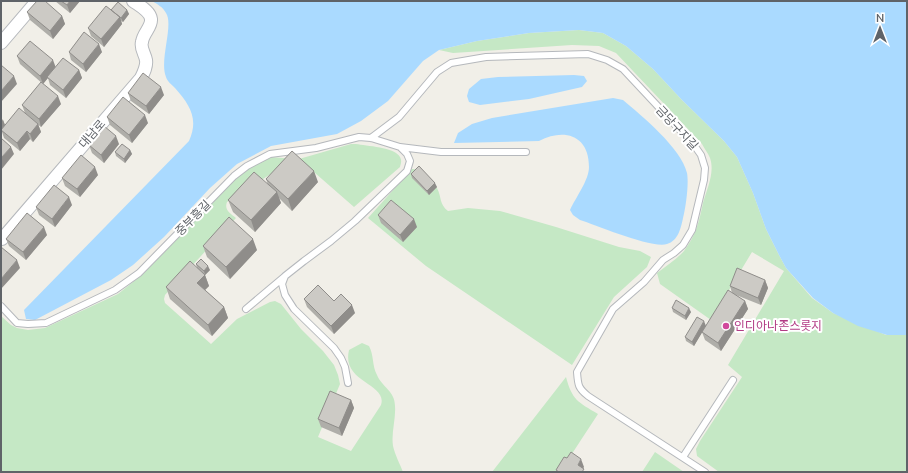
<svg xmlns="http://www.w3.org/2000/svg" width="908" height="473" font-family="'Nunito Sans','Noto Sans KR',sans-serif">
  <rect width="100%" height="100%" fill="#f1efe8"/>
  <path fill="#c5e8c5" d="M579,30L603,33L626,46L653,69L682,100L724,141L737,157L753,193L766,229L779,255L786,268L812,298L833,313L886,335H907V472H719L697,456L696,449L700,441L742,377L728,365L784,271L752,252L711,320L660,284L657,273C666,266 677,259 684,251C696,235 699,222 703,203C707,188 715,173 710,158C708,153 704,148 702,144L616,53L599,46L572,45L453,53L439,50L477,41L529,33Z
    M351,144H356C366,146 395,147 400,157C402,161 401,163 400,167L354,207L299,159Z
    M271,157L294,159L227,202C224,210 230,213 236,218L165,295L164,299L165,303L211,344L237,319L270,302L275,301L281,304L301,329L323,351L334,365L338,375L340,384L318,437L351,451L381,405C388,383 341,383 349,350L362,343L369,346C374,355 372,366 377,375C382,387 395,391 395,406C396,419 391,433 393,446C395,455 400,464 403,472H1V316L11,325L17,328L28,330L45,328L118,294L143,274L236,178L248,168Z
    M412,169C420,168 434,182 437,188C442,198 439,204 448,211L468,208L500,211L556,227L619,247L640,251L651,257L647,267L614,297L572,365L426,266L368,218Z
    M566,377C572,400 578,402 598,414L560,472H492Z
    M655,452L684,472H642Z"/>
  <path fill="#aadaff" d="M152,1H907V335H887L858,326L833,313L813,298L786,268L779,255L766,229L753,193L737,157L724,141L682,100L653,69L626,46L603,33L579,30L529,33L477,41L439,50L423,61L388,101L361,121L337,134L271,146L237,164L210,188L164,237L133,265L111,280L35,320L26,319L24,310L189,141C199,119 190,105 175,88C172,85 167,81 166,77C159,60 174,25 166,13C163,7 157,4 152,1Z
    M574,75L584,76L587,81L582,87L529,99L480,105L469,102L467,96L469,89L481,79L498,77Z
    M613,98L623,100C642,116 681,148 687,173C689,183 686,207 683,218C681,228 678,241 667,244C652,249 596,225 580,220L573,215L570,210C576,197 589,180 589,167C589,135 564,128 539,141L454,143L458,133L472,124L492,118Z"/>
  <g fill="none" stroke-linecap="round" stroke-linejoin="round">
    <g stroke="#b5b8bc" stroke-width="8">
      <path id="service" d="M371,138L399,117L437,72L451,63L486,57L588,54L607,60L623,69L694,145L701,155L705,168L704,180L692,230L683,245L674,253L663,260L644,282L613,309L577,372C578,385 578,388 588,396L705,472
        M400,147L441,152H526
        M1,306L17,323L28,324L46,323L115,290L139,273L234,176L247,166L270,154L316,148L359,137L371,138L400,147L407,154L410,161L407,171L355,221L331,241L304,261L285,276L282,284L285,295L294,309L334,348L341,358L345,367L348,383
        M246,309L284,277
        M683,457L733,380"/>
    </g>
    <g stroke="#b5b8bc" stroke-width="14">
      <path id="minor" d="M1,43L37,1
        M1,238L2,239L141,78C144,72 147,66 146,60C145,54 140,48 142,42C143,33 152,27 151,19C150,11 140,6 133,1"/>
    </g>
    <use href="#service" stroke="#fff" stroke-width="6"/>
    <use href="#minor" stroke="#fff" stroke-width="12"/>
  </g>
  <path fill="#afaea9" d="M55,1H80L70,13Z
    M127,10L129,14L123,22L121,21L122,24L104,47L91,36L88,28Z
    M27,12L62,16L65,24L53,39L30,20Z
    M69,52H102L86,72L71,60Z
    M17,56L55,67L79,70L82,78L66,98L50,85L48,78L43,84L20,64Z
    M128,93L164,95L149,114L131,101Z
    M61,104L41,127L25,113L22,105Z
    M107,117L148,123L132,143L110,125Z
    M1,118L3,120L5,125L38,124L41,132L33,142L30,139L20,151L4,138L2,132L1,133Z
    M119,144L104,163L92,153L89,145Z
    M130,150L132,154L125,163L116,156L115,152Z
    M411,174L437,187L429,195L412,178Z
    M98,175L80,197L65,186L62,178Z
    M266,179L318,182L292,211L279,198L281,203L255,232L233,212L228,200L268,185Z
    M72,205L55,227L39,215L36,207Z
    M378,215L417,227L403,242L381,223Z
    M47,235L26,260L9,246L6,239Z
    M203,246L257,250L230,279L207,257Z
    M196,264L210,270L205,275L209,286L205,290L224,307L228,318L212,336L170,299L166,287L197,268Z
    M765,280L768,288L761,305L736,295L745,301L748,309L721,351L705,340L702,332L694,346L686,341L685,337L706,326L732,293L730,286Z
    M304,299L355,313L334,334L307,307Z
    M672,308L691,312L686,320L673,312Z
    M351,400L354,408L342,436L321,427L318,419Z"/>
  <path fill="#8f8d8a" d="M70,1H80L70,13L67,5Z
    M127,10L129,14L123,22L121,18Z
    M62,16L65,24L53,39L50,31Z
    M120,17L122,24L104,47L101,39Z
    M99,44L102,52L86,72L83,64Z
    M53,60L56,68L43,84L40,76Z
    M79,70L82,78L66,98L63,90Z
    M14,76L17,84L1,102V91Z
    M161,87L164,95L149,114L146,106Z
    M58,96L61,104L41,127L39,119Z
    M145,115L148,123L132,143L129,135Z
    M3,120L6,128L1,130L2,132L1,133V122Z
    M38,124L41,132L33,142L30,134Z
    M27,131L30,139L20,151L17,143Z
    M116,136L119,144L104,163L101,155Z
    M11,147L14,154L1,170V158Z
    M130,150L132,154L125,163L124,159Z
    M95,167L98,175L80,197L77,189Z
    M314,171L318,182L292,211L288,199Z
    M435,183L437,187L429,195L427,191Z
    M277,192L281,203L255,232L251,220Z
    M69,197L72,205L55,227L52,219Z
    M414,219L417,227L403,242L400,235Z
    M44,227L47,235L26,260L23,252Z
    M253,239L257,250L230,279L226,267Z
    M17,260L20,268L1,289V279Z
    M208,266L210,270L205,275L204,271Z
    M205,275L209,286L201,294L197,283Z
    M765,280L768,288L761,305L758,298Z
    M745,301L748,309L721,351L718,343Z
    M352,305L355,313L334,334L331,326Z
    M224,307L228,318L212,336L208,325Z
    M689,308L691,312L686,320L685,316Z
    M704,321L706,326L694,346L692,342Z
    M351,400L354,408L342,436L339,428Z
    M581,459L584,467L581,472L578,465Z"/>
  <path fill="#cccac5" stroke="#8f8d8a" d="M37,1H45L62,16L50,31L27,12Z
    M61,1H70L67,5Z
    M118,2L127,10L121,18L111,10Z
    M106,6L120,17L101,39L88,28Z
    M84,32L99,44L83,64L69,52Z
    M30,41L53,60L40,76L17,56Z
    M63,58L79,70L63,90L47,77Z
    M1,65L14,76L1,91Z
    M143,73L161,87L146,106L128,93Z
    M41,82L58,96L39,119L22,105Z
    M123,97L145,115L129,135L107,117Z
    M19,108L38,124L30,134L27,131L17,143L1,130Z
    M104,126L116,136L101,155L89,145Z
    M1,138L11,147L1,158Z
    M122,144L130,150L124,159L115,152Z
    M292,151L314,171L288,199L266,179Z
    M81,155L95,167L77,189L62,178Z
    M419,166L435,183L427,191L411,174Z
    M254,172L277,192L251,220L228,200Z
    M54,185L69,197L52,219L36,207Z
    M391,200L414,219L400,235L378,215Z
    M27,213L44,227L23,252L6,239Z
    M229,217L253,239L226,267L203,246Z
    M1,247L17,260L1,279Z
    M201,259L208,266L204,271L196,264Z
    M190,261L205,275L197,283L224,307L208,325L166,287Z
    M737,268L765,280L758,298L730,286Z
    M318,285L334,301L341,294L352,305L331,326L304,299Z
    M728,290L745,301L718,343L702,332Z
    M676,300L689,308L685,316L672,308Z
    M697,317L704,321L692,342L685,337Z
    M330,391L351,400L339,428L318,419Z
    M571,452L581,459L578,465L584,469L582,472H559L556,470L564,457L567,458Z"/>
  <circle fill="#d1479c" stroke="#fff" stroke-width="1.5" cx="726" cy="326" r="4"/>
  <g text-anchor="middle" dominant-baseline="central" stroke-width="4" stroke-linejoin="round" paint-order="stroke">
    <g font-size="12" fill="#5f6368" stroke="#fff">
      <text transform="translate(677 128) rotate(47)">금당구지길</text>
      <text transform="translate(92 134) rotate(-49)">대남로</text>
      <text transform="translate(193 218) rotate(-45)">중부흥길</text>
    </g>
    <g font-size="12" fill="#b23c85" stroke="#fff" text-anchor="start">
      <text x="734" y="326">인디아나존스롯지</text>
    </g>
  </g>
  <rect width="908" height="473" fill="none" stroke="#5f6368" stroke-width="4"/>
  <g transform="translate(880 28)" stroke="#ffffff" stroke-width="3" paint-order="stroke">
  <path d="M0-3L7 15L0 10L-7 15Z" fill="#5f6368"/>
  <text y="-6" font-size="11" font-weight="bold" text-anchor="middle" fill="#5f6368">N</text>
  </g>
</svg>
